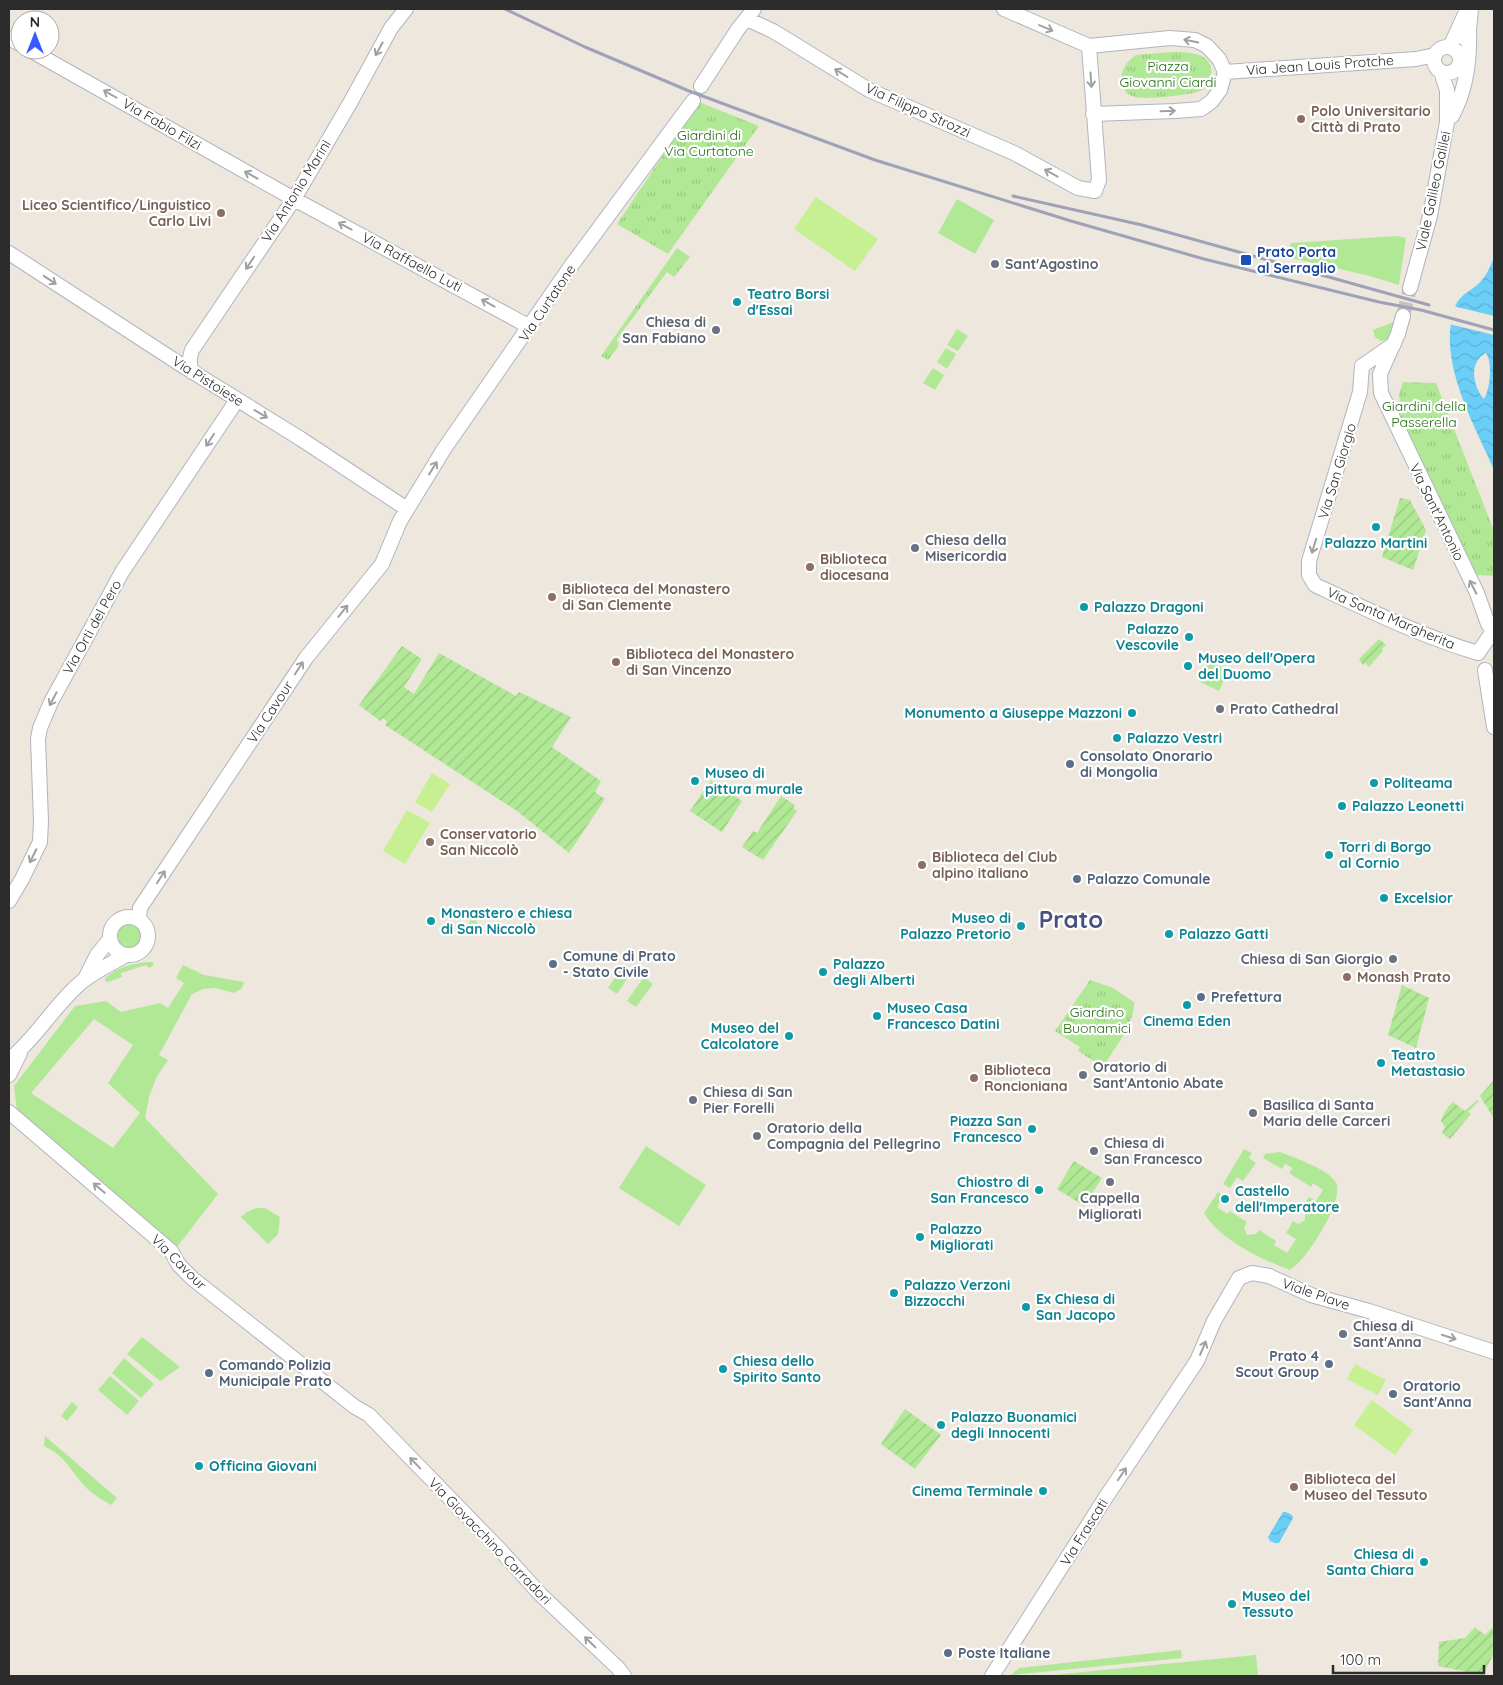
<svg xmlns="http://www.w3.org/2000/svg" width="1503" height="1685" font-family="Quicksand,sans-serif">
  <defs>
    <pattern id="park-tufts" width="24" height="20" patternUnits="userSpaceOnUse" patternTransform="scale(1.25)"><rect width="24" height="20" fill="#b0e896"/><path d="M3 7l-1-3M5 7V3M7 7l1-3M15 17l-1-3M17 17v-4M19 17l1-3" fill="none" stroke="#98c781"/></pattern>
    <pattern id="garden-furrows" width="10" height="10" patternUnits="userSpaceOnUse" patternTransform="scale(1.25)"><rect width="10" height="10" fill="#b0e896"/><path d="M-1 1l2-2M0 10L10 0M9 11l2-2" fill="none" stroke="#98c781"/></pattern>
    <pattern id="water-waves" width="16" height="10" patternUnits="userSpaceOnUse" patternTransform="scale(1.25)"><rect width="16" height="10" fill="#6acef7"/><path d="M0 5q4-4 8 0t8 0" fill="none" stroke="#5cb1d4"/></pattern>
  </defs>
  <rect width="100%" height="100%" fill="#eee7dd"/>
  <path fill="#b0e896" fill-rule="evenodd" d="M957,199L994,220L975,254L938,233Z
    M1397,236L1406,238L1399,285L1370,276L1287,257L1291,243Z
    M1396,321C1393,330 1392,340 1381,341L1375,337L1373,330Z
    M957,329L968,336L958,351L947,345Z
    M946,348L956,354L947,369L937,362Z
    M933,368L944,375L935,390L923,383Z
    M1209,661L1228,671L1219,691L1200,682Z
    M475,913L477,914C475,921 478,927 483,931L482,933L468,924Z
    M115 936a14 14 0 1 1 28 0a14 14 0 1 1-28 0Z
    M149,962H152L154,965L149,968L146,965L121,973L122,977L108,982L105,981V978C119,967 132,963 149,962Z
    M183,965L204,975L244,982L242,988L234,993L215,988L203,989L192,994L159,1055L168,1060L156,1078L149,1097L145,1118L218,1194L177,1247L17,1111L14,1086L75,1006L106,1001L121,1012L160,1003L168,1008L184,983L176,978ZM94,1019L133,1045L108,1083L140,1113L113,1148L31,1093Z
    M623,965L632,971L617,994L608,988Z
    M644,977L653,984L636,1007L627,1001Z
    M646,1146L706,1185L679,1226L619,1188Z
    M1244,1149L1252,1153L1249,1158L1256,1163L1243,1181L1237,1177L1230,1188L1223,1184Z
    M1280,1152C1293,1157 1327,1169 1335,1181C1346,1197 1313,1247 1301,1260C1298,1264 1293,1267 1290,1270C1261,1259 1220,1240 1204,1213L1218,1192L1223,1196L1217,1207L1227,1214L1230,1211L1247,1222L1244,1227L1247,1235L1256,1234L1259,1230L1276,1241L1274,1245L1287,1253L1296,1239L1286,1233L1293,1221L1298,1224L1305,1220V1212L1301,1210L1309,1197L1316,1201L1323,1190L1313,1183L1311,1187L1289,1173L1293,1168L1285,1164L1282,1169L1263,1158L1265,1154Z
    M256,1208H265L280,1217L278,1234L268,1244L241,1217L247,1212Z
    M142,1337L180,1367L160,1381L127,1354Z
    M124,1358L154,1384L141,1398L112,1373Z
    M110,1376L139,1401L127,1415L98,1390Z
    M72,1402L78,1407L67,1421L61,1416Z
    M45,1436L117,1498L111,1505C101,1499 90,1493 83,1484C68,1467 65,1456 44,1446Z
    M1181,1650L1182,1658L1002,1676L1011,1675L1019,1668Z
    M1256,1655L1258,1676H1043Z"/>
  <path fill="url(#park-tufts)" d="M1171,52C1186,52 1215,52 1211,75C1210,80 1208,85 1204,89C1196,95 1146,100 1135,97C1113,91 1120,64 1136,55Z
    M699,102L759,126L668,254L617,224Z
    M677,248L690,257L674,277L667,272L617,339L618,347L608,360L601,356Z
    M1403,382L1436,383L1494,531V576L1477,575L1401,419L1399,394Z
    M1090,980L1113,988L1134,1002C1135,1023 1114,1049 1103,1067L1078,1051L1080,1047L1055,1031Z"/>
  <path fill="url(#garden-furrows)" d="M1400,498L1410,500L1426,530L1413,570L1382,557Z
    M1379,639L1386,645L1382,649L1383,651L1369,667L1365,663L1363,665L1359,659Z
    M402,646L422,659L404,687L414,694L439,653L516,696L519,692L571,717L552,747L601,781L595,792L605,799L569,853L517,811L385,725L387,722L383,718L380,721L359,705Z
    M711,780L742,801L722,832L690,811Z
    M781,796L795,805L793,808L797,811L763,860L742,847L753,831L757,833Z
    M1402,985L1429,998L1416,1048L1388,1035Z
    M1493,1081L1494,1082V1119L1480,1096Z
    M1477,1100L1479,1101L1468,1112L1471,1114L1450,1139L1442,1133L1445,1127L1441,1121C1443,1114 1447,1107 1453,1102L1465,1111Z
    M1074,1161L1102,1178L1084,1206L1057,1189Z
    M905,1409L941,1435L915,1469L881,1444Z
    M1475,1627L1485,1635L1492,1628L1494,1629V1653L1483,1675L1438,1666L1439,1642L1465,1638Z"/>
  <path fill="#c6f091" d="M816,197L878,239L855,271L794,229Z
    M432,773L450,784L432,812L415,802Z
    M407,810L430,823L405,864L383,851Z
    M1355,1364L1386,1380L1378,1395L1347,1379Z
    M1372,1400L1413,1430L1395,1455L1354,1425Z"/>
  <path fill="url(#water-waves)" fill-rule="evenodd" d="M1494,257V470C1474,423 1436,360 1455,307C1460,293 1473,291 1482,280C1487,274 1491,265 1494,257ZM1486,353C1493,363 1490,389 1484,399C1473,387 1468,362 1486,353Z
    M1283,1512H1286L1292,1515L1293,1518L1279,1543H1275L1270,1541L1268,1537Z"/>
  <path fill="#eee7dd" d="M1453,306L1494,316V335L1449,324Z"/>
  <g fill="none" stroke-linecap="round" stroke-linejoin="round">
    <path stroke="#c7c2ba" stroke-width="14" stroke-dasharray="14 7" stroke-linecap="butt" d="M1403,316L1410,288"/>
    <g stroke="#b1b4c0" stroke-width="16">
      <path id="tertiary" d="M1004,9L1089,46L1170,38L1195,40L1207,46L1219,59L1225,72L1220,90L1212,101L1201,109L1175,111L1093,114
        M747,19L773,31L869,90L1014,153L1078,188L1095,191L1099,180L1089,46
        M9,38L20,44
        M1465,39L1469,30L1471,9
        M1434 60a13 13 0 1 1 26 0a13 13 0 1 1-26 0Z
        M1450,47L1466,12
        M30,50L294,199L530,327
        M1225,72L1416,59L1435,55
        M701,86L738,29L754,9
        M1452,116C1467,89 1470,60 1469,30
        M9,253L180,364L301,439L407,509
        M1410,288L1430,216L1447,122V90L1443,78V73
        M1403,316L1398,334L1380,374L1381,393L1477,593L1488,624L1493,631L1478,653
        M1394,344L1362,366L1360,392L1309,561V575L1315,585C1368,610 1421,636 1478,653
        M192,372C189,363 189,359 192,350L294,199L350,103L391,28L406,9
        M1485,670L1494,727
        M9,901L22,879L40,842L41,821L38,739L40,728L51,702L122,572L237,400
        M110 936a19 19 0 1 1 38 0a19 19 0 1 1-38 0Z
        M139,919L140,908L306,658L382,564L400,521L444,449L571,266L693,101
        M85,979L97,955L110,939
        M9,1060C35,1039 52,1009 77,986C90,973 110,965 126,955
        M9,1075L20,1053
        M9,1112L171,1251L179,1265L193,1279L355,1407L369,1415L502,1552L541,1595L618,1668L624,1676
        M992,1676L1104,1500L1197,1361L1214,1321L1239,1278L1252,1273L1269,1276L1311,1295L1369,1311L1494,1352"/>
    </g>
    <use href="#tertiary" stroke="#fff" stroke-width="14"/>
    <path stroke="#9fa2b7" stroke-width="3" d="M505,9L585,47L689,91L875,160L1071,221L1204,259L1379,302L1421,310L1494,330
      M1013,196L1142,225L1429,305"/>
  </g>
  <defs><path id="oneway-shaft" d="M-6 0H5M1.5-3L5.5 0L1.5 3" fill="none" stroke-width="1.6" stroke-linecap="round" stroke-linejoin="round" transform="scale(1.25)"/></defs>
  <g stroke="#a0a0a0">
    <use href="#oneway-shaft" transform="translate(1046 28) rotate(23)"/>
    <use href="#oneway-shaft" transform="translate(1191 41) rotate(-169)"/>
    <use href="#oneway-shaft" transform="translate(379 49) rotate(119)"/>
    <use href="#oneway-shaft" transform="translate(841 73) rotate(-148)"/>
    <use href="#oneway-shaft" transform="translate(1091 80) rotate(86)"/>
    <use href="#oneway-shaft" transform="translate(110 94) rotate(-150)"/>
    <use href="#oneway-shaft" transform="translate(1168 111) rotate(-2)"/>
    <use href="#oneway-shaft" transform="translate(1051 173) rotate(-151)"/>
    <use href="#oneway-shaft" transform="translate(251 175) rotate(-151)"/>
    <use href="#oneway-shaft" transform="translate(345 226) rotate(-152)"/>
    <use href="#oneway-shaft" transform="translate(250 263) rotate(124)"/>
    <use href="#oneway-shaft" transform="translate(50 280) rotate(33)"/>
    <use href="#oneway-shaft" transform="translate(488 303) rotate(-151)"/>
    <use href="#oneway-shaft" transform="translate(261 414) rotate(31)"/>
    <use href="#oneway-shaft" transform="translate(210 440) rotate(123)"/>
    <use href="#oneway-shaft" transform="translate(433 468) rotate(-58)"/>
    <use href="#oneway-shaft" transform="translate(1314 546) rotate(107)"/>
    <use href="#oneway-shaft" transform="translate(1473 587) rotate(-117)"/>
    <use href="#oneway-shaft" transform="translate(343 611) rotate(-51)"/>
    <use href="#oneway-shaft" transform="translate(299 668) rotate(-57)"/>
    <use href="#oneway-shaft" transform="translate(53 699) rotate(118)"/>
    <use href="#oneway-shaft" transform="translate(33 856) rotate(116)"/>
    <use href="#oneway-shaft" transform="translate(161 877) rotate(-57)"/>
    <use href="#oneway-shaft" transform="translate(99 1188) rotate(-140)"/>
    <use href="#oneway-shaft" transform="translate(1449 1337) rotate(18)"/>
    <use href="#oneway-shaft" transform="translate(1203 1348) rotate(-67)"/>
    <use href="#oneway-shaft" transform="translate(415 1463) rotate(-134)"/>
    <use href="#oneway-shaft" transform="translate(1122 1474) rotate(-56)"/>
    <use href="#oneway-shaft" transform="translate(590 1642) rotate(-136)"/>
  </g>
  <g fill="#8d6e63" stroke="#fff" stroke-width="2">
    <circle cx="1301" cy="119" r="5"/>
    <circle cx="221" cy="213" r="5"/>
    <circle cx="810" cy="567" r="5"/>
    <circle cx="552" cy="597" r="5"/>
    <circle cx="616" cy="662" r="5"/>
    <circle cx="430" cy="842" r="5"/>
    <circle cx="922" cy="865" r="5"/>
    <circle cx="1347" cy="977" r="5"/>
    <circle cx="974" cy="1078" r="5"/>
    <circle cx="1294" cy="1487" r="5"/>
  </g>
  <rect fill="#1a4fb4" stroke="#fff" stroke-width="2" x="1240" y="254" width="12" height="12" rx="2.5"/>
  <g fill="#6b7280" stroke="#fff" stroke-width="2">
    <circle cx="995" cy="264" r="5"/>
    <circle cx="716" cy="330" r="5"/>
    <circle cx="915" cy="548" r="5"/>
    <circle cx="1220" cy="709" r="5"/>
    <circle cx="1393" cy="959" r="5"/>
    <circle cx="1083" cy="1075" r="5"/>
    <circle cx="693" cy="1100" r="5"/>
    <circle cx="1253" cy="1113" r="5"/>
    <circle cx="757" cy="1136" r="5"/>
    <circle cx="1094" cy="1151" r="5"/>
    <circle cx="1110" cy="1182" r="5"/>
    <circle cx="1343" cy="1334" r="5"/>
  </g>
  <g fill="#0f9aa8" stroke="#fff" stroke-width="2">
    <circle cx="737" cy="302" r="5"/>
    <circle cx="1376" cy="527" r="5"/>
    <circle cx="1084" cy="607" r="5"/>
    <circle cx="1189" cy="637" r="5"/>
    <circle cx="1188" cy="666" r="5"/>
    <circle cx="1132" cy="713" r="5"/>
    <circle cx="1117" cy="738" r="5"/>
    <circle cx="695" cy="781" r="5"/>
    <circle cx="1374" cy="783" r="5"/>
    <circle cx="1342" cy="806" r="5"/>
    <circle cx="1329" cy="855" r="5"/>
    <circle cx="1384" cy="898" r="5"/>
    <circle cx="431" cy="921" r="5"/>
    <circle cx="1021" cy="926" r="5"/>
    <circle cx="1169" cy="934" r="5"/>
    <circle cx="823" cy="972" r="5"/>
    <circle cx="1187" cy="1005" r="5"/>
    <circle cx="877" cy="1016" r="5"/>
    <circle cx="789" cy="1036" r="5"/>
    <circle cx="1381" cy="1063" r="5"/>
    <circle cx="1032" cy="1129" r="5"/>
    <circle cx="1039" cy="1190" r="5"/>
    <circle cx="1225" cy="1199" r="5"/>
    <circle cx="920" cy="1237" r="5"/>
    <circle cx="894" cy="1293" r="5"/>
    <circle cx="1026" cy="1307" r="5"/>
    <circle cx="723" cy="1369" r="5"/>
    <circle cx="941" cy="1425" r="5"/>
    <circle cx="199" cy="1466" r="5"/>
    <circle cx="1043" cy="1491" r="5"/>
    <circle cx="1424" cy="1562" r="5"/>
    <circle cx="1232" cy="1604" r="5"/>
  </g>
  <g fill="#5c6f8a" stroke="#fff" stroke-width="2">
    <circle cx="1070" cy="764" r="5"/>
    <circle cx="1077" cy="879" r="5"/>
    <circle cx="553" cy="964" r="5"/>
    <circle cx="1201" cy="997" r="5"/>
    <circle cx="1329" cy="1364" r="5"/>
    <circle cx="209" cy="1373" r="5"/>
    <circle cx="1393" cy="1394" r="5"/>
    <circle cx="948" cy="1653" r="5"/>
  </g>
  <g text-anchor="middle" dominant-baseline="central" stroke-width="4.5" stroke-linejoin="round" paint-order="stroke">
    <g font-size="14" fill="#2c2c2c" stroke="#fff">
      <text transform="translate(1320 65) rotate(-4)">Via Jean Louis Protche</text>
      <text transform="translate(918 110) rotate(24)">Via Filippo Strozzi</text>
      <text transform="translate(162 124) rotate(30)">Via Fabio Filzi</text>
      <text transform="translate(296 191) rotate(-58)">Via Antonio Marini</text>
      <text transform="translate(1433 191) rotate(-78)">Viale Galileo Galilei</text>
      <text transform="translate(412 262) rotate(28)">Via Raffaello Luti</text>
      <text transform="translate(547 303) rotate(-56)">Via Curtatone</text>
      <text transform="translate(208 381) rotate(32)">Via Pistoiese</text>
      <text transform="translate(1337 471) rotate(-73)">Via San Giorgio</text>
      <text transform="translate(1437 512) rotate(64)">Via Sant'Antonio</text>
      <text transform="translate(1391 618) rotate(23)">Via Santa Margherita</text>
      <text transform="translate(92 627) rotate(-61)">Via Orti del Pero</text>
      <text transform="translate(270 712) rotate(-57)">Via Cavour</text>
      <text transform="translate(179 1262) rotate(45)">Via Cavour</text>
      <text transform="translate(1316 1294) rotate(19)">Viale Piave</text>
      <text transform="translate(1084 1532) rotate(-58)">Via Frascati</text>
      <text transform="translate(490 1541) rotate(46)">Via Giovacchino Carradori</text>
    </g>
    <g font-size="14" fill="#266f15" stroke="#fff">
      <text x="1168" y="66">Piazza<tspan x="1168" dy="16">Giovanni Ciardi</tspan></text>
      <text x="709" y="135">Giardini di<tspan x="709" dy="16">Via Curtatone</tspan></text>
      <text x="1424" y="406">Giardini della<tspan x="1424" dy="16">Passerella</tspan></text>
      <text x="1097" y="1012">Giardino<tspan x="1097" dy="16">Buonamici</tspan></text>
    </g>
    <g font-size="14" font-weight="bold" fill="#785e54" stroke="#fff" text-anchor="start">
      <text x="1311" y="111">Polo Universitario<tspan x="1311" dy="16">Città di Prato</tspan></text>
      <text x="211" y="205" text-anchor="end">Liceo Scientifico/Linguistico<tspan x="211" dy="16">Carlo Livi</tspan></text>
      <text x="820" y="559">Biblioteca<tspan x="820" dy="16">diocesana</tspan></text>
      <text x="562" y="589">Biblioteca del Monastero<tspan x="562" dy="16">di San Clemente</tspan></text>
      <text x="626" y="654">Biblioteca del Monastero<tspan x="626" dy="16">di San Vincenzo</tspan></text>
      <text x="440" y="834">Conservatorio<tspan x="440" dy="16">San Niccolò</tspan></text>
      <text x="932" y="857">Biblioteca del Club<tspan x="932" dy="16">alpino italiano</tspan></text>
      <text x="1357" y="977">Monash Prato</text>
      <text x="984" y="1070">Biblioteca<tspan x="984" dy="16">Roncioniana</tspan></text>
      <text x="1304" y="1479">Biblioteca del<tspan x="1304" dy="16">Museo del Tessuto</tspan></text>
    </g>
    <g font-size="14" font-weight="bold" fill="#164399" stroke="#fff" text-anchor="start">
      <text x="1257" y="252">Prato Porta<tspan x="1257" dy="16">al Serraglio</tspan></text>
    </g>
    <g font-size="14" font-weight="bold" fill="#5b616d" stroke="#fff" text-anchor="start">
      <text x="1005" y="264">Sant'Agostino</text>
      <text x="706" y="322" text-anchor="end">Chiesa di<tspan x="706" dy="16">San Fabiano</tspan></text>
      <text x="925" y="540">Chiesa della<tspan x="925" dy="16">Misericordia</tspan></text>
      <text x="1230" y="709">Prato Cathedral</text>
      <text x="1383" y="959" text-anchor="end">Chiesa di San Giorgio</text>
      <text x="1093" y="1067">Oratorio di<tspan x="1093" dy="16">Sant'Antonio Abate</tspan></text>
      <text x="703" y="1092">Chiesa di San<tspan x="703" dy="16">Pier Forelli</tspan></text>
      <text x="1263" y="1105">Basilica di Santa<tspan x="1263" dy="16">Maria delle Carceri</tspan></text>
      <text x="767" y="1128">Oratorio della<tspan x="767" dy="16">Compagnia del Pellegrino</tspan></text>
      <text x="1104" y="1143">Chiesa di<tspan x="1104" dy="16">San Francesco</tspan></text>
      <text x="1110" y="1198" text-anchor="middle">Cappella<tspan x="1110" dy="16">Migliorati</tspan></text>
      <text x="1353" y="1326">Chiesa di<tspan x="1353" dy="16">Sant'Anna</tspan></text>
    </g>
    <g font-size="14" font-weight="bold" fill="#0d838f" stroke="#fff" text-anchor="start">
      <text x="747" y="294">Teatro Borsi<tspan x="747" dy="16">d'Essai</tspan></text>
      <text x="1376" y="543" text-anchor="middle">Palazzo Martini</text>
      <text x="1094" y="607">Palazzo Dragoni</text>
      <text x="1179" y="629" text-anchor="end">Palazzo<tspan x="1179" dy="16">Vescovile</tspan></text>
      <text x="1198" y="658">Museo dell'Opera<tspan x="1198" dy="16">del Duomo</tspan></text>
      <text x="1122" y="713" text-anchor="end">Monumento a Giuseppe Mazzoni</text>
      <text x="1127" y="738">Palazzo Vestri</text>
      <text x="705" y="773">Museo di<tspan x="705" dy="16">pittura murale</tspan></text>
      <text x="1384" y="783">Politeama</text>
      <text x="1352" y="806">Palazzo Leonetti</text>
      <text x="1339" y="847">Torri di Borgo<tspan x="1339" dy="16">al Cornio</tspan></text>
      <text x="1394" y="898">Excelsior</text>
      <text x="441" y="913">Monastero e chiesa<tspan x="441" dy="16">di San Niccolò</tspan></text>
      <text x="1011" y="918" text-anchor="end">Museo di<tspan x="1011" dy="16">Palazzo Pretorio</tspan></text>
      <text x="1179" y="934">Palazzo Gatti</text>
      <text x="833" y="964">Palazzo<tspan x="833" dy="16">degli Alberti</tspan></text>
      <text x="887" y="1008">Museo Casa<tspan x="887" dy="16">Francesco Datini</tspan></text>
      <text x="1187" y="1021" text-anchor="middle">Cinema Eden</text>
      <text x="779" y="1028" text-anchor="end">Museo del<tspan x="779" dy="16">Calcolatore</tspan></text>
      <text x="1391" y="1055">Teatro<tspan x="1391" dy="16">Metastasio</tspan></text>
      <text x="1022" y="1121" text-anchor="end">Piazza San<tspan x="1022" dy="16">Francesco</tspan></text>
      <text x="1029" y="1182" text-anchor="end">Chiostro di<tspan x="1029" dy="16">San Francesco</tspan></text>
      <text x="1235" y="1191">Castello<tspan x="1235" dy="16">dell'Imperatore</tspan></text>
      <text x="930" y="1229">Palazzo<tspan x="930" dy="16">Migliorati</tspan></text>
      <text x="904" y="1285">Palazzo Verzoni<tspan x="904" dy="16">Bizzocchi</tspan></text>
      <text x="1036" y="1299">Ex Chiesa di<tspan x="1036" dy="16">San Jacopo</tspan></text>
      <text x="733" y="1361">Chiesa dello<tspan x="733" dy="16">Spirito Santo</tspan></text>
      <text x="951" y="1417">Palazzo Buonamici<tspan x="951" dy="16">degli Innocenti</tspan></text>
      <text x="209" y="1466">Officina Giovani</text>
      <text x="1033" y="1491" text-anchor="end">Cinema Terminale</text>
      <text x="1414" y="1554" text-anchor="end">Chiesa di<tspan x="1414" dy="16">Santa Chiara</tspan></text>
      <text x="1242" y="1596">Museo del<tspan x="1242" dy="16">Tessuto</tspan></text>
    </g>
    <g font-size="14" font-weight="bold" fill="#4e5e75" stroke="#fff" text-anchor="start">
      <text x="1080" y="756">Consolato Onorario<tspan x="1080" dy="16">di Mongolia</tspan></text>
      <text x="1087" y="879">Palazzo Comunale</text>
      <text x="563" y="956">Comune di Prato<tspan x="563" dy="16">- Stato Civile</tspan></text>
      <text x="1211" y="997">Prefettura</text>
      <text x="1319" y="1356" text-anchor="end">Prato 4<tspan x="1319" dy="16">Scout Group</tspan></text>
      <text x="219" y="1365">Comando Polizia<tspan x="219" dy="16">Municipale Prato</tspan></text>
      <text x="1403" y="1386">Oratorio<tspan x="1403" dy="16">Sant'Anna</tspan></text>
      <text x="958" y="1653">Poste Italiane</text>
    </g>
    <g font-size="24" font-weight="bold" fill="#485180" stroke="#fff">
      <text x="1071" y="919">Prato</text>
    </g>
  </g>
  <rect width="1503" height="1685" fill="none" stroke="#2c2c2c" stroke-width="20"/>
  <g transform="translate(35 35)"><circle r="24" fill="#ffffff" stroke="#ababab"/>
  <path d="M0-4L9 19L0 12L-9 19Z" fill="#3a5aff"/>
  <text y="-8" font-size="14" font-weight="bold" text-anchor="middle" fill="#2c2c2c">N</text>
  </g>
  <path d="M1333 1665v8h151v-8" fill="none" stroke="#2c2c2c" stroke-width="2.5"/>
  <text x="1340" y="1665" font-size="15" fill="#2c2c2c" stroke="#ffffff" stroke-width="4" paint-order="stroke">100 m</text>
</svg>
